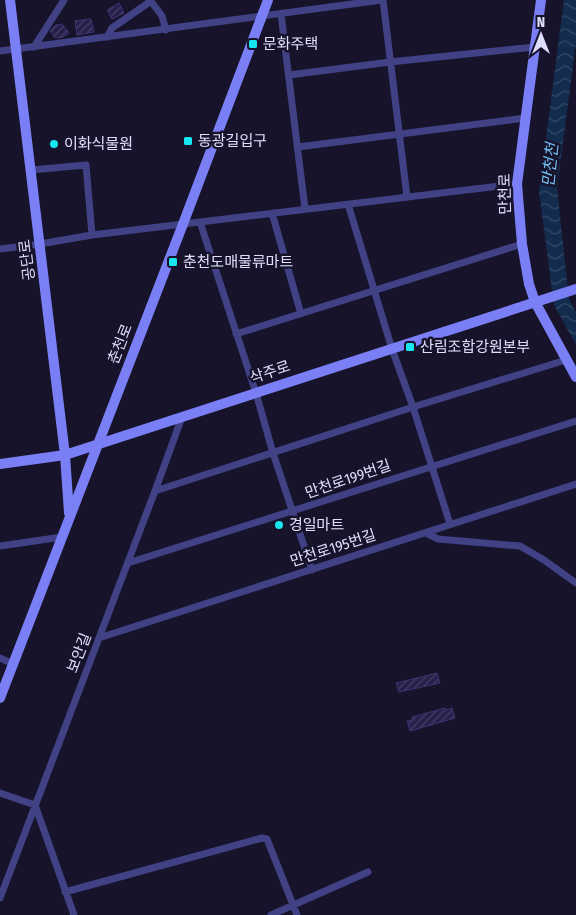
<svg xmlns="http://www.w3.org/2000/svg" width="576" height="915" font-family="'Fira Sans Condensed','Noto Sans KR',sans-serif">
  <defs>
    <pattern id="water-waves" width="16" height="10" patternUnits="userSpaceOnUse" patternTransform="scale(1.25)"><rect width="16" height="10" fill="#132c4e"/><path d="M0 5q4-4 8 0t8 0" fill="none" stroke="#354a68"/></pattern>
    <pattern id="building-hatch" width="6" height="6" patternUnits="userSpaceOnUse" patternTransform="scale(1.25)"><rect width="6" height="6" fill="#26204a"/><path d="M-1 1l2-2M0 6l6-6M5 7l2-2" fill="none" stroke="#454065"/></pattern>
  </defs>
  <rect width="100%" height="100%" fill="#16132a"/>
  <path fill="url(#water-waves)" d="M564,0H576V43L557,188L569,299L576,312V345L554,305L539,192Z"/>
  <path fill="url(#building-hatch)" stroke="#3d3474" d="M119,3L124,13L112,19L107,10Z
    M91,19L94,32L77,35L75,21Z
    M62,24L69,33L63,37L55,38L50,31L56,25Z
    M437,673L440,683L399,692L396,683Z
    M445,708L446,710L452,708L455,718L410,731L407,721L412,720V717Z"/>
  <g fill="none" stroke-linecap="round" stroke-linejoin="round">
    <path stroke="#414286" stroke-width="7" d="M150,0L162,16L166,30
      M383,0L407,197
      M281,14L305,209
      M107,37L112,28L151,1
      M34,47L64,0
      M0,51L382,0
      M289,75L390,62L535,47
      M298,147L525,118
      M31,170L86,165L92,235
      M348,204L392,349L413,407L450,524
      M272,213L301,314
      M200,222L256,393L273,453L312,570
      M0,249L40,244L92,235L517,184
      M236,334L522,244
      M155,491L413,407L566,360
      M426,533L438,539L520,546L544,560L576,583
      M0,546L62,537
      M128,563L576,421
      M99,638L576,484
      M0,658L13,664
      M0,793L35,805L74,915
      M65,892L262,838L267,839L297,915
      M0,898L155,491L182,417
      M271,915L368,872"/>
    <path stroke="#7b7ff6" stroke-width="10" d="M10,0L65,455L69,513
      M541,0L517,184L522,244L529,284L535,302L576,377
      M0,464L65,455L576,289
      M0,698L183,224L268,0"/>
  </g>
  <g fill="#17e6f0" stroke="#16132a" stroke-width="2">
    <rect x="248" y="39" width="10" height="10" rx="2.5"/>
    <rect x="183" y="136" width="10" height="10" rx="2.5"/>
    <circle cx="54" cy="144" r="5"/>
    <rect x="168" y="257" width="10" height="10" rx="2.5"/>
    <rect x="405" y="342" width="10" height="10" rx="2.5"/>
    <circle cx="279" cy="525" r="5"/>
  </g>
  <g text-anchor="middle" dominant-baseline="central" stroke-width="5" stroke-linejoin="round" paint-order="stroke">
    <g font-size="15" fill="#e0defd" stroke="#16132a" text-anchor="start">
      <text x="263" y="44">문화주택</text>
      <text x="198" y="141">동광길입구</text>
      <text x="64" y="144">이화식물원</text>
      <text x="183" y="262">춘천도매물류마트</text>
      <text x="420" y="347">산림조합강원본부</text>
      <text x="289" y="525">경일마트</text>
    </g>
    <g font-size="15" fill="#e0defd" stroke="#16132a">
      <text transform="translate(505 194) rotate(-91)">만천로</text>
      <text transform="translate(27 260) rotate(-97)">공단로</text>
      <text transform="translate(120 344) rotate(-69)">춘천로</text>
      <text transform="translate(270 372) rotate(-18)">삭주로</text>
      <text transform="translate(348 479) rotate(-19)">만천로199번길</text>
      <text transform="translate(333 548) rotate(-18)">만천로195번길</text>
      <text transform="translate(79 653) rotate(-69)">보안길</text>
    </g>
    <g font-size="16" font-style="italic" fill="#73c1f6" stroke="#16132a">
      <text transform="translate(550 165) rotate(-84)">만천천</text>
    </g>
  </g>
  <g transform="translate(541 35)" stroke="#16132a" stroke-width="4" paint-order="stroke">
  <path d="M0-4L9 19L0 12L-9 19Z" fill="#e0defd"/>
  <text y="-8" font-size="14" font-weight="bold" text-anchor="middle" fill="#e0defd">N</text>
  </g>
</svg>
